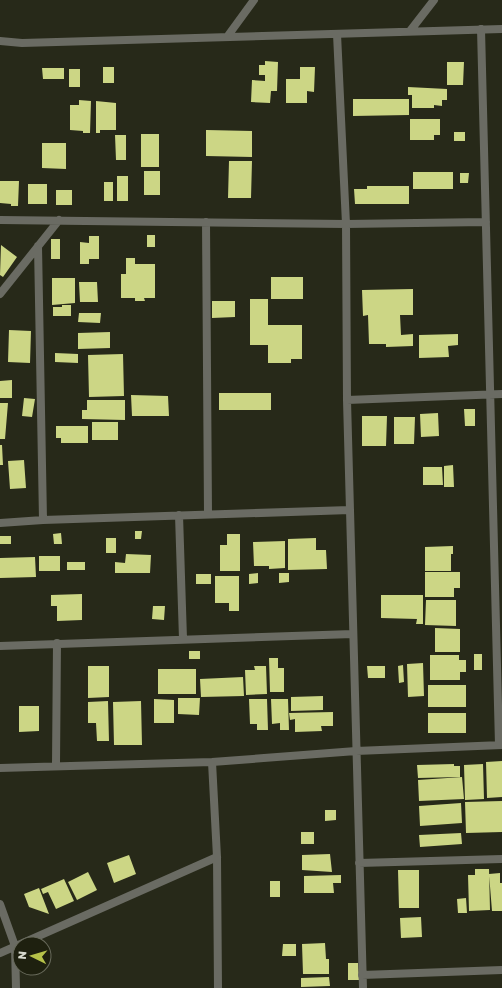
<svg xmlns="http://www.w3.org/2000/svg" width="502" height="988" font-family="'Golos Text',sans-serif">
  <rect width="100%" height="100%" fill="#272919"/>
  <path fill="#ccd685" d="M265,61L278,62L277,91H271L270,103L251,102L252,80L265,81V75H259V65H265Z
    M447,62H464L463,85H447Z
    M103,67H114V83H103Z
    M300,67H315L314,92L307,91V103H286V79H300Z
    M42,68H64V79H43Z
    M69,69H80V87H69Z
    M408,87L447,89V100H442V106L434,105V108H412V95H408Z
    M353,99H409V115L353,116Z
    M79,100L91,101L90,133H83V131L70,130V105H79Z
    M96,101L116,103V130H100V133H96Z
    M410,119H440V135H434V140H410Z
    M206,130L252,131V157L206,156Z
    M454,132H465V141H454Z
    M141,134H159V167H141Z
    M115,135H126V160H116Z
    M42,143H66V169L42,168Z
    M229,161H252L251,198H228Z
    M144,171H160V195H144Z
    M413,172H453V189H413Z
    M460,173H469L468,183H460Z
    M117,176H128V201H117Z
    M0,181H19L18,206H11V204L0,203Z
    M104,182H113V201H104Z
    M28,184H47V204H28Z
    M367,186H409V204H355L354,189H367Z
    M56,190H72V205H56Z
    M147,235H155V247H147Z
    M89,236H99V259H89V264H80V242L89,243Z
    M51,239H60V259H51Z
    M1,245L17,257L3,277L0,275Z
    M126,258H135V264H155V298H144L145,301H135V298H121V274H126Z
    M271,277H303V299H271Z
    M52,278H75V303L52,305Z
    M79,282H97L98,302H80Z
    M413,289V315H400L401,335L413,334V346L386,347V344H369L368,315L363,316L362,290Z
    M250,299H268V325H302V359H291V363H268V345H250Z
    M212,301H235V317L212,318Z
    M62,305H71V316H53V307H62Z
    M79,313H101L100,323L78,322Z
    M9,330L31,331L30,363L8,362Z
    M110,332V348L78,349V333Z
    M458,334V345L448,346L449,357L419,358V335Z
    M55,353L78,354V363L55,362Z
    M123,354L124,396L89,397L88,355Z
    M12,380V398H0V381Z
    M219,393H271V410H219Z
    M131,395L168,396L169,416H132Z
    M24,398L35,399L32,417L22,416Z
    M87,400H125V420L82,419V410H87Z
    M0,403H8L5,439H0Z
    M464,409H475V426H465Z
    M438,413L439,436L421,437L420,414Z
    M362,416H387L386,446H362Z
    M394,417H415L414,444H394Z
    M92,422H118V440H92Z
    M56,426H88V443H61V438H56Z
    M0,445H2L3,465H0Z
    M24,460L26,488L10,489L8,461Z
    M453,465L454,487H444V466Z
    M423,467H442L443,485H423Z
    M135,531H142L141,539H135Z
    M61,533L62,544H54L53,534Z
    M227,534H240V571H220V545H227Z
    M0,536H11V544H0Z
    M106,538H116V553H106Z
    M316,538V550H326L327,569L288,570V539Z
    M285,541V568L269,569V566H254L253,542Z
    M453,546V554H451V571H425V547Z
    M126,554L151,555L150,573H115V562L125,563Z
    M39,556H60V571H39Z
    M35,557L36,577L0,578V558Z
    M67,562H85V570H67Z
    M425,572H460V588H454V597H425Z
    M258,573V583L249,584V574Z
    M279,573H289V582L279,583Z
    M196,574H211V584H196Z
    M215,576H239V611H229V603H215Z
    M82,594V620L57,621V606H51V595Z
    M381,595H423V624H416L417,619L381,618Z
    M426,600H456V626L425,625Z
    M153,606H165L164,620L152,619Z
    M435,628L460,629V652H435Z
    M189,651H200V659H189Z
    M474,654H482V670H474Z
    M430,655H459V660H466V672H460V680H430Z
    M269,658H278V668H284V692H270Z
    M423,663L424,696L408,697L407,664Z
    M403,665L404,682L399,683L398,666Z
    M88,666H109V697L88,698Z
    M254,666H266L267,694L246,695L245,670H255Z
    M367,666H385V678H368Z
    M158,669H196V694H158Z
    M243,677L244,696L201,697L200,679Z
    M428,685H466V707H428Z
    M323,696V710L291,711V697Z
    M178,698H200L199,715L178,714Z
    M154,699L174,700V723H154Z
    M249,699H267L268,730H257V724H250Z
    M271,699H288L289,730H280V723L272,724Z
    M108,701L109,741H97L96,723H88V702Z
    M141,701L142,745H114L113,702Z
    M19,706H39V731L19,732Z
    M333,712V726H321L322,731L295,732V719L290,720L289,713Z
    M428,713H466V733H428Z
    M502,761V797L487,798L486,762Z
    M454,764V766H460V777L418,778L417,765Z
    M483,764L484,799L465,800L464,765Z
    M462,777L464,799L419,801L418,780Z
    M502,801V832L466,833L465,802Z
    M461,803L462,823L420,826L419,806Z
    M325,810H336V820L325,821Z
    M301,832H314V844H301Z
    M461,833L462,844L420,847L419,835Z
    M330,854L332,872L302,870V855Z
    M129,855L136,874L114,883L107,863Z
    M475,869H489L490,910L469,911L468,875H475Z
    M398,870H419V908H399Z
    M88,872L97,890L77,900L68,882Z
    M500,873V883H502V911H492L489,874Z
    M341,875V883H333L334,893H304V876Z
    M64,879L74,901L56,909L48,892L43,894L41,889Z
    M270,881H280V897H270Z
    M39,888L49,914L29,907L24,894Z
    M466,898L467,913H458L457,899Z
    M421,917L422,937L401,938L400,918Z
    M325,943L326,959H329V974H303L302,944Z
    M283,944H296V956H282Z
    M348,963H358L359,980H348Z
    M329,977L330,986L301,987V978Z"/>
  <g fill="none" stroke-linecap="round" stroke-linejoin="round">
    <path stroke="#6a6b63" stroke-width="8" d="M481,29L499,745
      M410,31L434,0
      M337,34L346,224L347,400L363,988
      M227,37L254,0
      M0,41L22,43L502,29
      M0,220L346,224L486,222
      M206,222L208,514
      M38,246L43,520
      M0,294L59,220
      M347,400L502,394
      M179,515L183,639
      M0,523L43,520L350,510
      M0,646L353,634
      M212,762L217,857L218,988
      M56,765L57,643
      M0,768L212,762L356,751L502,745
      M359,863L502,859
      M0,904L15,946L16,988
      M0,953L217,857
      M362,975L502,970"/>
  </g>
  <g transform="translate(32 956) rotate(275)"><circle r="19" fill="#1e200f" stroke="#686a5b"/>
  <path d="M0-3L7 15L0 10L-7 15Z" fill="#b6c249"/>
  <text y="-6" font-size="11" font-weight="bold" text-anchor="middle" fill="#d7d9ce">N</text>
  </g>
</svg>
